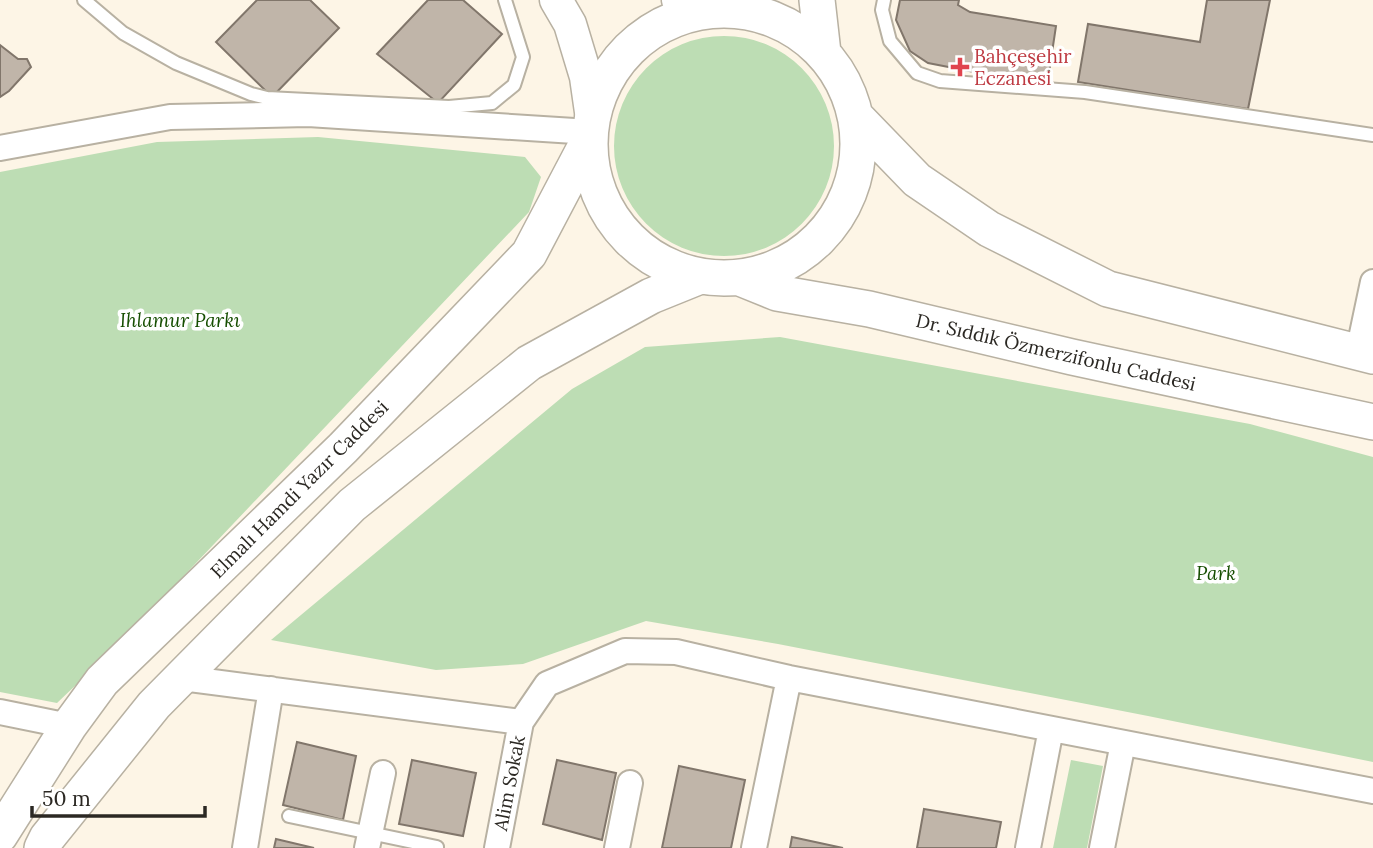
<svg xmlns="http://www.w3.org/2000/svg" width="1373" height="848" font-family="Lora,serif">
  <rect width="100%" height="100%" fill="#fdf5e6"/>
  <path fill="#bdddb4" d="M614 146a110 110 0 1 1 220 0a110 110 0 1 1-220 0Z
    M318,137L525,157L541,177L529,212L123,640L57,703L0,692V172L157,142Z
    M780,337L1250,424L1373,457V762L1148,716L778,644L646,621L523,664L436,670L271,640L572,389L645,347Z
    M1071,760L1103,766L1087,848H1053Z"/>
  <path fill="#c0b5a9" stroke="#81766b" stroke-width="2" d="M257,0H310L339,28L272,97L216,42Z
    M428,0H463L502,34L438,103L377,54Z
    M900,0H959L958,5L970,12L1056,26L1047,86L928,63L910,51L896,20Z
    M1207,0H1270L1248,109L1078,82L1088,24L1200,42Z
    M0,45L18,59H27L31,67L9,91L0,97Z
    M297,742L356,756L343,820L283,805Z
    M412,760L476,773L463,836L399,824Z
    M557,760L616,773L602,840L543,824Z
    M679,766L745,780L731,848H662Z
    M924,809L1001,822L996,848H917Z
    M792,837L843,848H790Z
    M276,839L314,848H274Z"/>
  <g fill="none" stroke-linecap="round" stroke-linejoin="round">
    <g stroke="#b8b1a2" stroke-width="16">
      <path id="service" d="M84,0L123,33L176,63L251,94L267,98L449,107L492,103L514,85L523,57L505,0
        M884,0L882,10L890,41L917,73L940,81L1085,92L1373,135
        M289,816L437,847"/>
    </g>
    <g stroke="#b8b1a2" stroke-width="28">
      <path id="minor" d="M0,148L170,117L308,114L590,132
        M1358,353L1373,282
        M182,678L521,722
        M0,712L69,726
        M245,848L271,689
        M367,848L383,773
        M497,848L521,722L547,684L625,651L676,652L789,678L1373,791
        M617,848L630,783
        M754,848L789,678
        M1028,848L1051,729
        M1102,848L1123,743"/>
    </g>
    <g stroke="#b8b1a2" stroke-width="35">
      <path id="tertiary" d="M556,0L570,24L586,77L592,119
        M678,0L695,13"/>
    </g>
    <g stroke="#b8b1a2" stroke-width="38">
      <path id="secondary" d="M817,0L823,53
        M590 144a134 134 0 1 1 268 0a134 134 0 1 1-268 0Z
        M856,117L917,180L989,229L1108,289L1373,356
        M740,278L777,293L869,309L1072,357L1373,422
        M0,835L69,726L102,681L343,448L529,254L590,138
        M42,848L47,838L154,705L352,505L529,363L651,296L698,277"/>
    </g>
    <use href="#service" stroke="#fff" stroke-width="12"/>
    <use href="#minor" stroke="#fff" stroke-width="24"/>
    <use href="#tertiary" stroke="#fff" stroke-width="32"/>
    <use href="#secondary" stroke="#fff" stroke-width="35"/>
  </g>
  <path fill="#e0444e" stroke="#fff" stroke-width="2.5" d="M956.5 56.5h7v7h7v7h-7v7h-7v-7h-7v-7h7z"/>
  <g text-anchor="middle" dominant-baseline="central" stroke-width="7" stroke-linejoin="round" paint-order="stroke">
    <g font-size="19" fill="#be3a42" stroke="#fff" text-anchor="start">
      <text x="974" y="56">Bahçeşehir<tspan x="974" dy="22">Eczanesi</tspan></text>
    </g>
    <g font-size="19" font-style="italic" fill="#164e01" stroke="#fff">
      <text x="180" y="320">Ihlamur Parkı</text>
      <text x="1216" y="573">Park</text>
    </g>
    <g font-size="19" fill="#2b2823" stroke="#fff">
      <text transform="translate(1056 352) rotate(13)">Dr. Sıddık Özmerzifonlu Caddesi</text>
      <text transform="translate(299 489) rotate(-45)">Elmalı Hamdi Yazır Caddesi</text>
      <text transform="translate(509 783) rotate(-79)">Alim Sokak</text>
    </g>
  </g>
  <path d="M32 806v10h173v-10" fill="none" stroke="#2b2823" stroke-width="3.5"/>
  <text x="42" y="806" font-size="21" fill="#2b2823" stroke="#ffffff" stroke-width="5" paint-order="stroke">50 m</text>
</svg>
